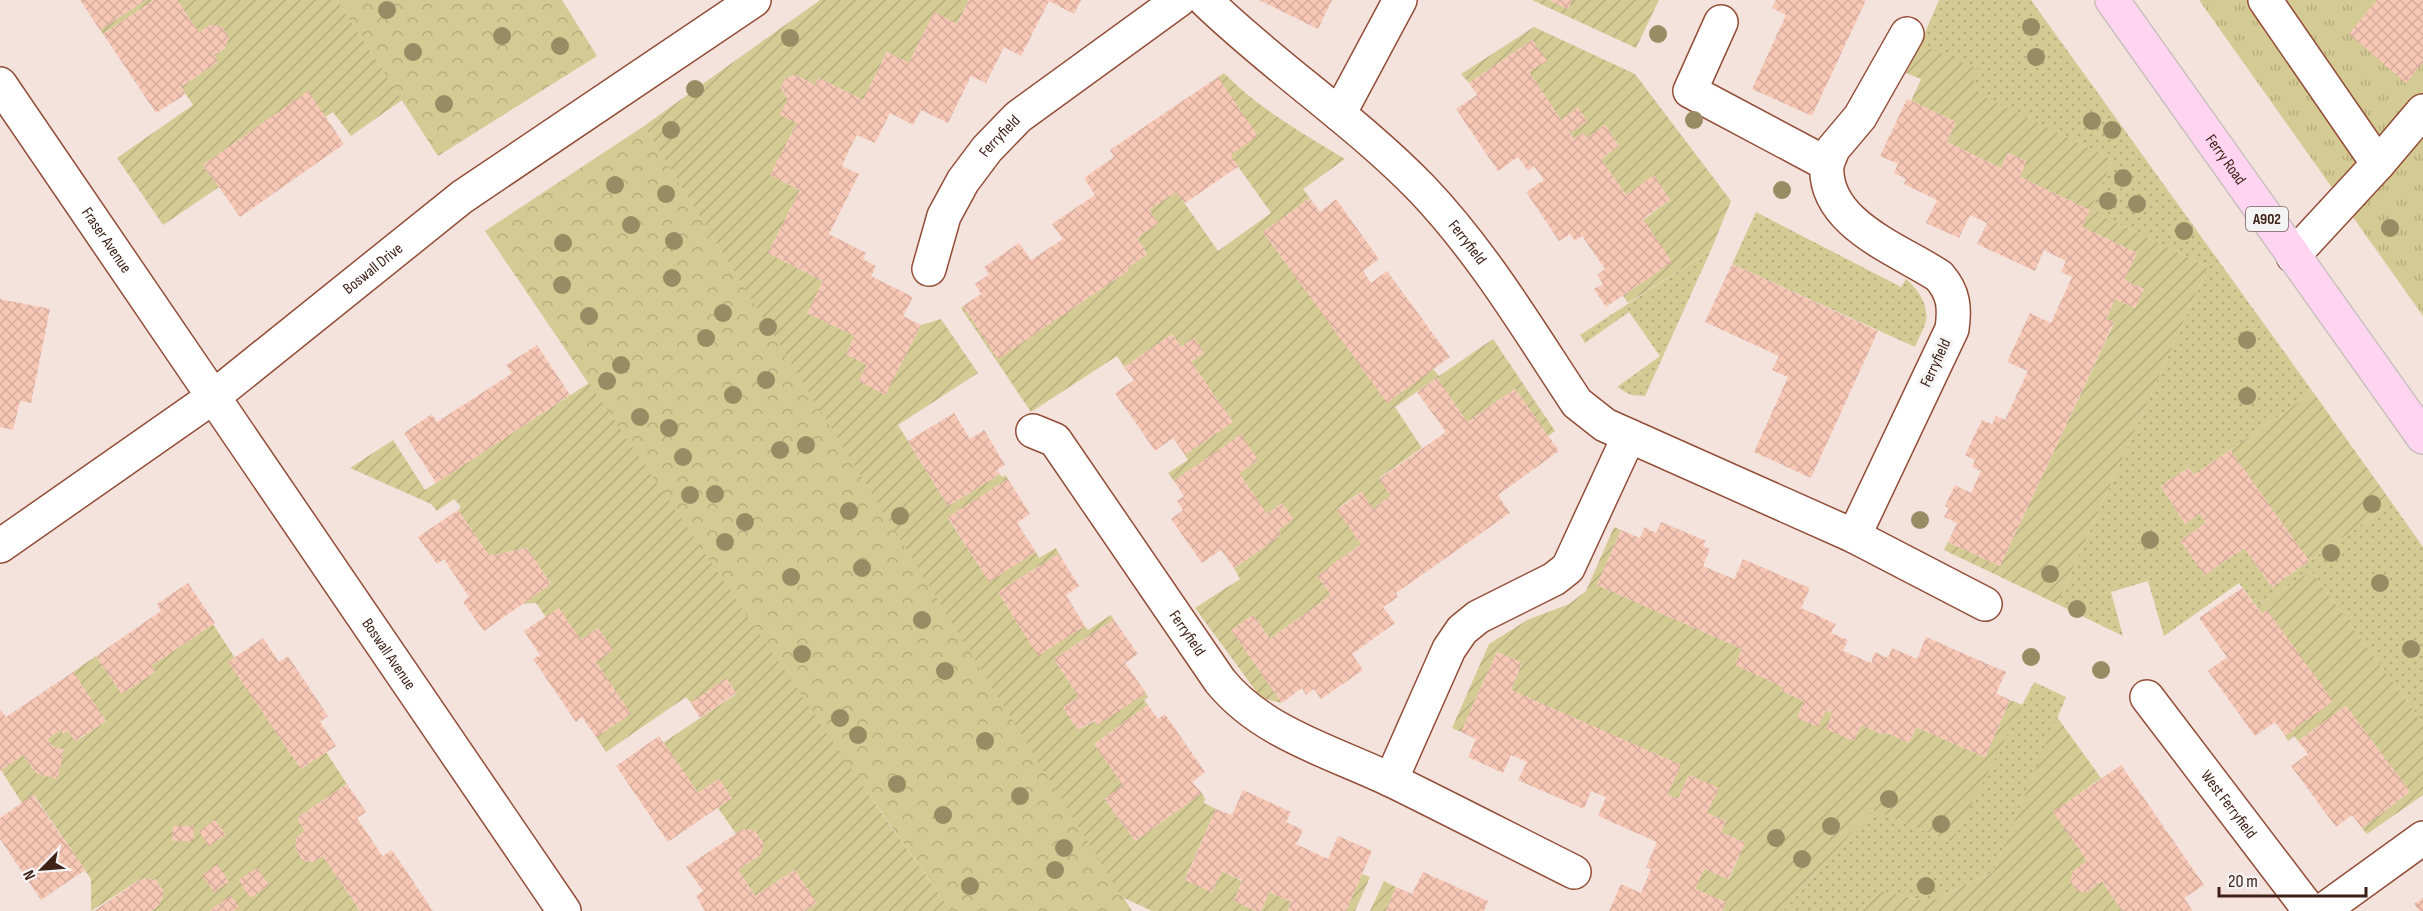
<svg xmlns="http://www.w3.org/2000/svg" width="2423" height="911" font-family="'Sofia Sans Condensed',sans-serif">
  <defs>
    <pattern id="grass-dots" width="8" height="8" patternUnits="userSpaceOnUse" patternTransform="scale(1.5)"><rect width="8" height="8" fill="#d4ca94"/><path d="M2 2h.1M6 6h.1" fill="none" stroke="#b7ad7f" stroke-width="1.8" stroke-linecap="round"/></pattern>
    <pattern id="forest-crowns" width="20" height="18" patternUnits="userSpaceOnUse" patternTransform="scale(1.5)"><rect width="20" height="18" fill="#d4ca94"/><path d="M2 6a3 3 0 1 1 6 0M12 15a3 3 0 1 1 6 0" fill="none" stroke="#b7ad7f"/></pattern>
    <pattern id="park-tufts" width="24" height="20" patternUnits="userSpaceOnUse" patternTransform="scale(1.5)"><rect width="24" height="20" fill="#d4ca94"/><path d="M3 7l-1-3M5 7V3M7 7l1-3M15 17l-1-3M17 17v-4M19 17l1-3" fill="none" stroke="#b7ad7f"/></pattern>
    <pattern id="garden-furrows" width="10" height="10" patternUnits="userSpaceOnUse" patternTransform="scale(1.5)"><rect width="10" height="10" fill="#d4ca94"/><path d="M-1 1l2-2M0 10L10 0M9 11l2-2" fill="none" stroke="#b7ad7f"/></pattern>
    <pattern id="building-cross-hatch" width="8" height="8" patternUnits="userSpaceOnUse" patternTransform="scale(1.5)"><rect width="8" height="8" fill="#f7c7b6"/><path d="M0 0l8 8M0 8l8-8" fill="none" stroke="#d5ab9c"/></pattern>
  </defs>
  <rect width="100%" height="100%" fill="#f4e3dd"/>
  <path fill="url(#grass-dots)" d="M1939,0H2031L2313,392L2194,475L2188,468L2161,486L2185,524L2200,514L2206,523L2181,541L2205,575L2244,548L2272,587L2392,503L2423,547V723L2311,571L2257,607L2239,583L2164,636L2148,581L2111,592L2123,636L2057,604L2208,267L2090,210L2113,160L1970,90L1920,44Z
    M1756,212L1901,287L1906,279C1917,288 1929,305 1926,321C1924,329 1918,339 1915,347L1732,264Z
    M1711,250L1645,396L1631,395L1617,387L1660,356L1629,312L1585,343L1580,335Z
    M2034,682L2066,697L1993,872L1929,902L1883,891L1857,911H1783L1872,810L1952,842Z"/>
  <path fill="url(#forest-crowns)" d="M337,0H562L597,56L438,156Z
    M644,126L1132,911H951L834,745L485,231Z"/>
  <path fill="url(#park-tufts)" d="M2199,0H2423V316Z"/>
  <path fill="url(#garden-furrows)" d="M145,0H154L103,34L100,30Z
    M177,0H337L402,100L351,136L333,112L325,117L308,92L203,165L219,187L163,225L117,158L193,105L181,87L218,62L214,55L225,48L229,37L221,26L210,25L199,33Z
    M820,0H969L957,24L934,13L909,63L887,52L863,100L819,78L815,85L795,75L786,78L781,88L788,99L781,115L797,123L771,175L800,190L768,253L823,281L808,313L855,336L846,354L867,365L859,381L885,394L921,325L941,319L978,373L898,425L948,506L1000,474L1002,477L1005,475L1008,479L948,518L989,581L1036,552L1039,558L1056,548L1059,554L998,592L1038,655L1085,626L1088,630L1111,615L1114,620L1054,659L1079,697L1063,707L1078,730L1146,693L1148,697L1144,700L1148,705L1094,744L1124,785L1105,799L1135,841L1202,793L1205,799L1204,803L1216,809L1185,879L1212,892L1222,871L1242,881L1234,901L1256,911H1152L1122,897L644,126Z
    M1532,0H1549L1568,9L1572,0H1659L1636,48Z
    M1534,27L1635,74L1731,201L1711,250L1628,303L1623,296L1671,262L1643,220L1670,200L1654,176L1626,195L1601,159L1619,146L1605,125L1586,138L1583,133L1574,139L1570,133L1587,121L1578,108L1561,120L1529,72L1546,60L1532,40L1469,83L1461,74Z
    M1920,44L1978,69L1971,90L2113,160L2090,210L2208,267L2057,604L1944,550L1948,542L2000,566L2114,323L2106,319L2115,299L2135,308L2144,289L2124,280L2137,253L2082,227L2089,210L2020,177L2026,161L2008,153L2001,168L1947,142L1956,122L1911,101L1921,79L1906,73Z
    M1224,73C1259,109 1302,133 1345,159L1303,189L1310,198L1263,232L1356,359L1433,369L1439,376L1493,339L1555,431L1548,436L1515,389L1467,422L1437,378L1395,407L1422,448L1379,478L1391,496L1373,509L1361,492L1337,509L1361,544L1318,576L1331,595L1270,639L1253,615L1232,630L1282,703L1261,698L1195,608L1240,579L1234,568L1281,535L1278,530L1293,519L1282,503L1267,514L1239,473L1258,460L1241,435L1174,481L1168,473L1188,460L1185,455L1233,422L1191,362L1204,353L1194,338L1181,347L1172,334L1124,367L1117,356L1031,412L961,308L963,306L998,358L1128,271L1127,268L1147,254L1137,238L1158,223L1149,210L1176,191L1218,251L1271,213L1230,155L1218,77Z
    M589,383L880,811L951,911H805L816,903L795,870L755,896L738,870L760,855L763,843L755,831L743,829L736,834L718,808L732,798L719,779L698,793L663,743L736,694L727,679L691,703L686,697L606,752L596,737L630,714L596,662L598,628L581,640L546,617L536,603L522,604L551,584L527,548L489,556L458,510L461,507L454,499L437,511L431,504L350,468L393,440L425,490Z
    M2313,392L2392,503L2309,561L2230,450Z
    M1614,527L1621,530L1597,585L1742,649L1736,665L1783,687L1782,691L1804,701L1797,718L1826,710L1833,713L1826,729L1854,741L1861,725L1883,735L1885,732L1909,743L1916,727L1985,757L2010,700L2023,705L1952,842L1872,810L1783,911H1722L1725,902L1695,889L1704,869L1729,879L1745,843L1721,832L1726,821L1707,813L1718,788L1689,775L1678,799L1667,795L1680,765L1511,690L1522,663L1497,652L1461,732L1452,728L1489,644L1527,620L1569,604L1586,591Z
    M2311,571L2423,723V795L2367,834L2362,828L2410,792L2346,706L2298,741L2294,736L2288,741L2285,736L2267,610L2262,614L2257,607Z
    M213,624L235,658L265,716L301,769L326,752L347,784L297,818L305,831L297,837L295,847L303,861L314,862L323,856L360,911H151L159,905L164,892L155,879H141L91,911V879L34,795L22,803L1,770L23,755L36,773L57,778L64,750L52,746L47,739L60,730L68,731L76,741L106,721L73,672L96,656L122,694L155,672L151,666Z
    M2057,717L2101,778L2054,812L2087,861L2070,881L2078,891L2087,892L2102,881L2122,911H1857L1883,891L1929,902L1993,872Z
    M1362,874L1370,877L1355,911H1346Z
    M1384,881L1396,887L1386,911H1370Z
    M1269,892L1291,902L1288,911H1261Z"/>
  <path fill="url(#building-cross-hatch)" d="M80,0H145L100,30Z
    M154,0H177L199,33L210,25L221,26L229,37L225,48L214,55L218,62L181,87L186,94L156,113L103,34Z
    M969,0H1081L1074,14L1049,1L1021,56L1004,47L986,83L971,76L948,123L921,110L913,125L890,113L875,143L857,135L849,150L842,166L859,174L829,234L866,253L863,259L876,266L871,276L913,297L903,316L921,325L885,395L859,381L867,365L846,354L855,336L807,313L823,281L768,253L800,190L770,175L797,123L780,115L788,99L781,88L786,78L795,75L815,85L819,78L863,100L887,52L909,63L934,12L957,24Z
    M1259,0H1332L1318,29Z
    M1549,0H1572L1568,9Z
    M1776,0H1866L1812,116L1752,89L1786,15L1772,8Z
    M2377,0H2423V62L2406,83L2349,34Z
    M1532,40L1547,60L1529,72L1561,120L1578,107L1587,121L1570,133L1574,139L1583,133L1586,138L1605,125L1619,146L1601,159L1626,195L1654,175L1670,200L1643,219L1672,262L1606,307L1594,289L1603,284L1597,275L1605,269L1582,236L1575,241L1570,234L1559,241L1526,192L1544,180L1534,166L1528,171L1518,157L1498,171L1456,109L1477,95L1469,83Z
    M1218,77L1258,136L1230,155L1239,166L1185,203L1176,192L1149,210L1158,223L1137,238L1147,254L1127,268L1128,271L998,359L963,306L981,294L975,284L989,274L984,267L1019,243L1031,260L1063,239L1052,224L1095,195L1084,178L1114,157L1110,150Z
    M308,91L344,144L240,217L203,165Z
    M1907,99L1956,122L1947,142L2001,168L2008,153L2026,161L2020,177L2090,210L2082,227L2137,253L2124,280L2144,289L2135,308L2115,299L2106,319L2114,322L2000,566L1948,542L1957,523L1944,517L1949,508L1945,506L1955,485L1971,493L1981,471L1972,467L1975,460L1965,455L1982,420L1992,424L1996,416L2005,420L2028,371L2007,362L2030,313L2051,323L2072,277L2061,272L2066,261L2044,250L2035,271L1977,244L1987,223L1970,215L1959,238L1926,223L1937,200L1904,184L1906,179L1894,173L1898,164L1880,156Z
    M1310,198L1320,212L1336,199L1379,259L1363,271L1371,283L1387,271L1450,357L1387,403L1263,232Z
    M1732,264L1878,331L1811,478L1754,452L1788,377L1772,370L1779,356L1705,322Z
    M0,299L50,309L31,403L20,401L13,430L0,427Z
    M1172,334L1181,347L1194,338L1204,353L1191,362L1233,422L1185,455L1173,438L1155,451L1115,393L1134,380L1124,367Z
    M537,345L570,395L436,483L404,433L432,414L437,422L505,378L512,373L506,365Z
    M1437,378L1467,422L1515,389L1559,451L1498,495L1510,513L1396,593L1398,597L1383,607L1395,623L1352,654L1363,670L1321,699L1314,689L1306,695L1302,688L1282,703L1231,630L1253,615L1270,639L1331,595L1317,576L1361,544L1337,510L1362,492L1373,509L1391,496L1379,479L1446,432L1417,392Z
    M954,413L970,439L984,430L1005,465L997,470L1000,474L948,506L908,441Z
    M1241,434L1258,460L1239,473L1267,514L1282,503L1293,519L1278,530L1281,535L1234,568L1221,550L1202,563L1171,519L1183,510L1177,501L1184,496L1174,481Z
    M2230,450L2309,561L2272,587L2244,548L2205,575L2180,541L2206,523L2200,514L2185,524L2161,486L2188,468L2194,475Z
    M1008,479L1030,514L1017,523L1036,552L989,582L948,517Z
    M458,510L489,556L527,548L551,584L484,631L463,602L469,597L444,559L437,564L418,537Z
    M1661,522L1706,541L1703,546L1710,549L1703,566L1734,579L1743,559L1810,588L1801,608L1836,624L1831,633L1848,640L1843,651L1871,663L1875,652L1888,658L1892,648L1917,659L1926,637L2006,672L1996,693L2010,700L1985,757L1916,727L1909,743L1885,732L1884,735L1861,725L1854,741L1826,729L1833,713L1826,710L1818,727L1797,718L1804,701L1782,691L1783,687L1735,665L1742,649L1597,585L1621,530L1640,538L1645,527L1656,533Z
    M1059,554L1079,586L1066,595L1085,626L1038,656L998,592Z
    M188,583L215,623L151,666L155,672L122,694L96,656L161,611L157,604Z
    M2242,588L2262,614L2267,610L2333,701L2285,736L2275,722L2255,736L2208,671L2227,657L2199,618Z
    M559,608L581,640L598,628L613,650L596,662L631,714L596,737L582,717L576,722L533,659L540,655L524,631Z
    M1114,620L1138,654L1125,663L1146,693L1097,725L1094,720L1078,730L1063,707L1079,697L1054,659Z
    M263,638L279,662L288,656L328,716L320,722L336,746L301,769L228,662Z
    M1497,652L1522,663L1511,690L1681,765L1667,795L1678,799L1689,775L1719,788L1707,813L1726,821L1721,832L1745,843L1728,879L1704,869L1695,889L1726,902L1722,911H1609L1621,884L1641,893L1651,869L1646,867L1657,842L1598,816L1606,797L1591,791L1584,809L1518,780L1527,762L1511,755L1503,773L1468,757L1476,739L1461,732Z
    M73,672L106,721L75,741L68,731L63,734L60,730L47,739L52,746L64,750L57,779L36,773L23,755L0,771V709L6,717Z
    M726,678L736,693L700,718L691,703Z
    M1148,705L1158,719L1165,714L1205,772L1192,782L1202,793L1135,841L1105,799L1123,785L1094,744Z
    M2346,706L2410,792L2362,828L2352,815L2336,827L2291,766L2308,754L2298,741Z
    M659,736L698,793L719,779L732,798L668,842L616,766Z
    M2121,765L2204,885L2184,898L2193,911H2122L2102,881L2087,892L2078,891L2070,881L2073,871L2087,861L2053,812Z
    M347,784L366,812L357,818L381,854L383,856L392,850L433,911H360L323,856L314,862L303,861L295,847L297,837L305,831L297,818Z
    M1243,790L1291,812L1286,822L1303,830L1296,844L1328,859L1338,836L1372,851L1346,911H1288L1291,902L1269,892L1261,911H1256L1234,901L1242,880L1222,871L1212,892L1185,880L1216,809L1232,815Z
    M33,795L85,870L41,900L0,839V818Z
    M215,820L226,835L209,846L199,831Z
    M173,826H194L193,841H172Z
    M743,829L755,831L764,844L760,855L738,870L755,896L795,870L817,903L805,911H705L696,896L703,891L686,867Z
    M217,864L229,882L214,892L202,875Z
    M257,868L269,885L250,898L239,880Z
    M1423,872L1488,901L1484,911H1386L1396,887L1412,894Z
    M141,879H155L160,886L164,892L159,905L151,911H94Z
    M231,896L239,907L233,911H209Z
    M2423,898V911H2419L2414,904Z"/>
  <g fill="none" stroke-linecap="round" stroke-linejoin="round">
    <g stroke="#924d36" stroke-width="36">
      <g id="minor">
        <path id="s1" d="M1205,0C1274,67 1355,120 1422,189C1483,253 1528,329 1577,403L1605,425L1854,536L1985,604"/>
        <path d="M2265,0L2378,164"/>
        <path d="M1721,22L1690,91L1827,164C1822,223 1898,249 1939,276C1954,293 1955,308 1952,329L1854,536"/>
        <path id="s2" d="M0,84L564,911"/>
        <path d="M1339,114L1400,0"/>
        <path d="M1827,164L1833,149L1860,117L1907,34"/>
        <path d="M2293,256L2378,164L2423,111"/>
        <path id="s3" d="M929,269L944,216L963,181L987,149L1018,117L1179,0"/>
        <path id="s4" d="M1033,431L1055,440L1220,681C1263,734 1333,752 1393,781C1454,811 1514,842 1574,872"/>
        <path id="s5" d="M0,546L213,397L462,197L754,0"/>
        <path id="s6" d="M2147,697L2310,911"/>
        <path d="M1391,780L1449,649L1462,630L1478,617L1554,579L1568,568L1629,436"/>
        <path d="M2322,911L2423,838"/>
      </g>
    </g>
    <g stroke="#c9c1be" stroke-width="36">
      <g id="major">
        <path id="s7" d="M2112,0L2423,437"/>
      </g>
    </g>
    <use href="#minor" stroke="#fff" stroke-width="33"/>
    <use href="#major" stroke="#fed4f0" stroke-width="33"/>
  </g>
  <g fill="#998c64">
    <circle cx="387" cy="10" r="9"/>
    <circle cx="2031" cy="27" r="9"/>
    <circle cx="1658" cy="34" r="9"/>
    <circle cx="502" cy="36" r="9"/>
    <circle cx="790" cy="38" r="9"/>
    <circle cx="560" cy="46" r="9"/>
    <circle cx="413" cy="52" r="9"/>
    <circle cx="2036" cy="57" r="9"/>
    <circle cx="695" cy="89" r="9"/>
    <circle cx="444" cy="104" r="9"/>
    <circle cx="1694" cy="120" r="9"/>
    <circle cx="2092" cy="121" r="9"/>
    <circle cx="671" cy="130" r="9"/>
    <circle cx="2112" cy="130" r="9"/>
    <circle cx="2123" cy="178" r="9"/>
    <circle cx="615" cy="185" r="9"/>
    <circle cx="1782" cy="190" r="9"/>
    <circle cx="666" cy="194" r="9"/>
    <circle cx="2108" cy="201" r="9"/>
    <circle cx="2137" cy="204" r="9"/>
    <circle cx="631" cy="225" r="9"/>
    <circle cx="2390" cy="228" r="9"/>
    <circle cx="2184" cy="231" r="9"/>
    <circle cx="674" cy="241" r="9"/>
    <circle cx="563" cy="243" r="9"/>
    <circle cx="672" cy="278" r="9"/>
    <circle cx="562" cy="285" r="9"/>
    <circle cx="723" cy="313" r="9"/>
    <circle cx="589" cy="316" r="9"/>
    <circle cx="768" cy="327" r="9"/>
    <circle cx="706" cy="338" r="9"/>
    <circle cx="2247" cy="340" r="9"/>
    <circle cx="621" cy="365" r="9"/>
    <circle cx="766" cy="380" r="9"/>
    <circle cx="607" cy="381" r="9"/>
    <circle cx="733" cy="395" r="9"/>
    <circle cx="2247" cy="396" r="9"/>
    <circle cx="640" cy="417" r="9"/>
    <circle cx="669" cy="428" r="9"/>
    <circle cx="806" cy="445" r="9"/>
    <circle cx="780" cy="450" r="9"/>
    <circle cx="683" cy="457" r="9"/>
    <circle cx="715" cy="494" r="9"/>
    <circle cx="690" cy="495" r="9"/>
    <circle cx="2372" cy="504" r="9"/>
    <circle cx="849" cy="511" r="9"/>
    <circle cx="900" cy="516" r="9"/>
    <circle cx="1920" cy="520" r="9"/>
    <circle cx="745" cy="522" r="9"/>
    <circle cx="2150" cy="540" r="9"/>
    <circle cx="725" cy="542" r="9"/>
    <circle cx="2331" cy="553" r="9"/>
    <circle cx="862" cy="568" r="9"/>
    <circle cx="2050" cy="574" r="9"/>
    <circle cx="791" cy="577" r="9"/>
    <circle cx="2380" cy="583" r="9"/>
    <circle cx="2077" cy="609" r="9"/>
    <circle cx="922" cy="620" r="9"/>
    <circle cx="2411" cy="649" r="9"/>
    <circle cx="802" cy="654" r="9"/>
    <circle cx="2031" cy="657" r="9"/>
    <circle cx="2101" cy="670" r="9"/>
    <circle cx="945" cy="671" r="9"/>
    <circle cx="840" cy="718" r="9"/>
    <circle cx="858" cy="735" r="9"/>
    <circle cx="985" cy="741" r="9"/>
    <circle cx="897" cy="784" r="9"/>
    <circle cx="1020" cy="796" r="9"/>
    <circle cx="1889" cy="799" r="9"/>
    <circle cx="943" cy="815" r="9"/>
    <circle cx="1941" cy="824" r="9"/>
    <circle cx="1831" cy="826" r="9"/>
    <circle cx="1776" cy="838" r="9"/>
    <circle cx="1064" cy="848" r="9"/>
    <circle cx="1802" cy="859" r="9"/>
    <circle cx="1055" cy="870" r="9"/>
    <circle cx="970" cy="886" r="9"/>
    <circle cx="1926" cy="886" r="9"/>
  </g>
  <g text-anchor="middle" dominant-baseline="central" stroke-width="6" stroke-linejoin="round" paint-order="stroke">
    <rect fill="#f4f4f4" stroke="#756059" stroke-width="1.5" x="2246" y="207" width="42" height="24" rx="4.5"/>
    <g font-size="15" font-weight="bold" fill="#3f2117">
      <text x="2267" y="219">A902</text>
    </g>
    <g font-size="16" fill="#3f2117" stroke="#f4f4f4">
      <text stroke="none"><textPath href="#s3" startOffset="153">Ferryfield</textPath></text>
      <text stroke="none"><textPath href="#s7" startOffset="196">Ferry Road</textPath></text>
      <text stroke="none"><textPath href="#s2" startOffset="189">Fraser Avenue</textPath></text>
      <text stroke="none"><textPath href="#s1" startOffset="358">Ferryfield</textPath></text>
      <text stroke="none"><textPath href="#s5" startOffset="465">Boswall Drive</textPath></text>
      <text transform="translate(1936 363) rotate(-65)">Ferryfield</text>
      <text stroke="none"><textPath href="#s4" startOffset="258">Ferryfield</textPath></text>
      <text stroke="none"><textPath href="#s2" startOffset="690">Boswall Avenue</textPath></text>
      <text stroke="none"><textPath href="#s6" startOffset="135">West Ferryfield</textPath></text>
    </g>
  </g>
  <g transform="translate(42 869) rotate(245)" stroke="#f4f4f4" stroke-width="4.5" paint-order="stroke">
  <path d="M0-4.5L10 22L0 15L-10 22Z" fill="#3f2117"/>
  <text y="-9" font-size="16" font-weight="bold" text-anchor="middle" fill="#3f2117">N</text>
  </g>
  <path d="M2219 887v9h147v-9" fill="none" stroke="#3f2117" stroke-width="3"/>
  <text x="2228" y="887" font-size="18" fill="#3f2117" stroke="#f4f4f4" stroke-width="4.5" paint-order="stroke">20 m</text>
</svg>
